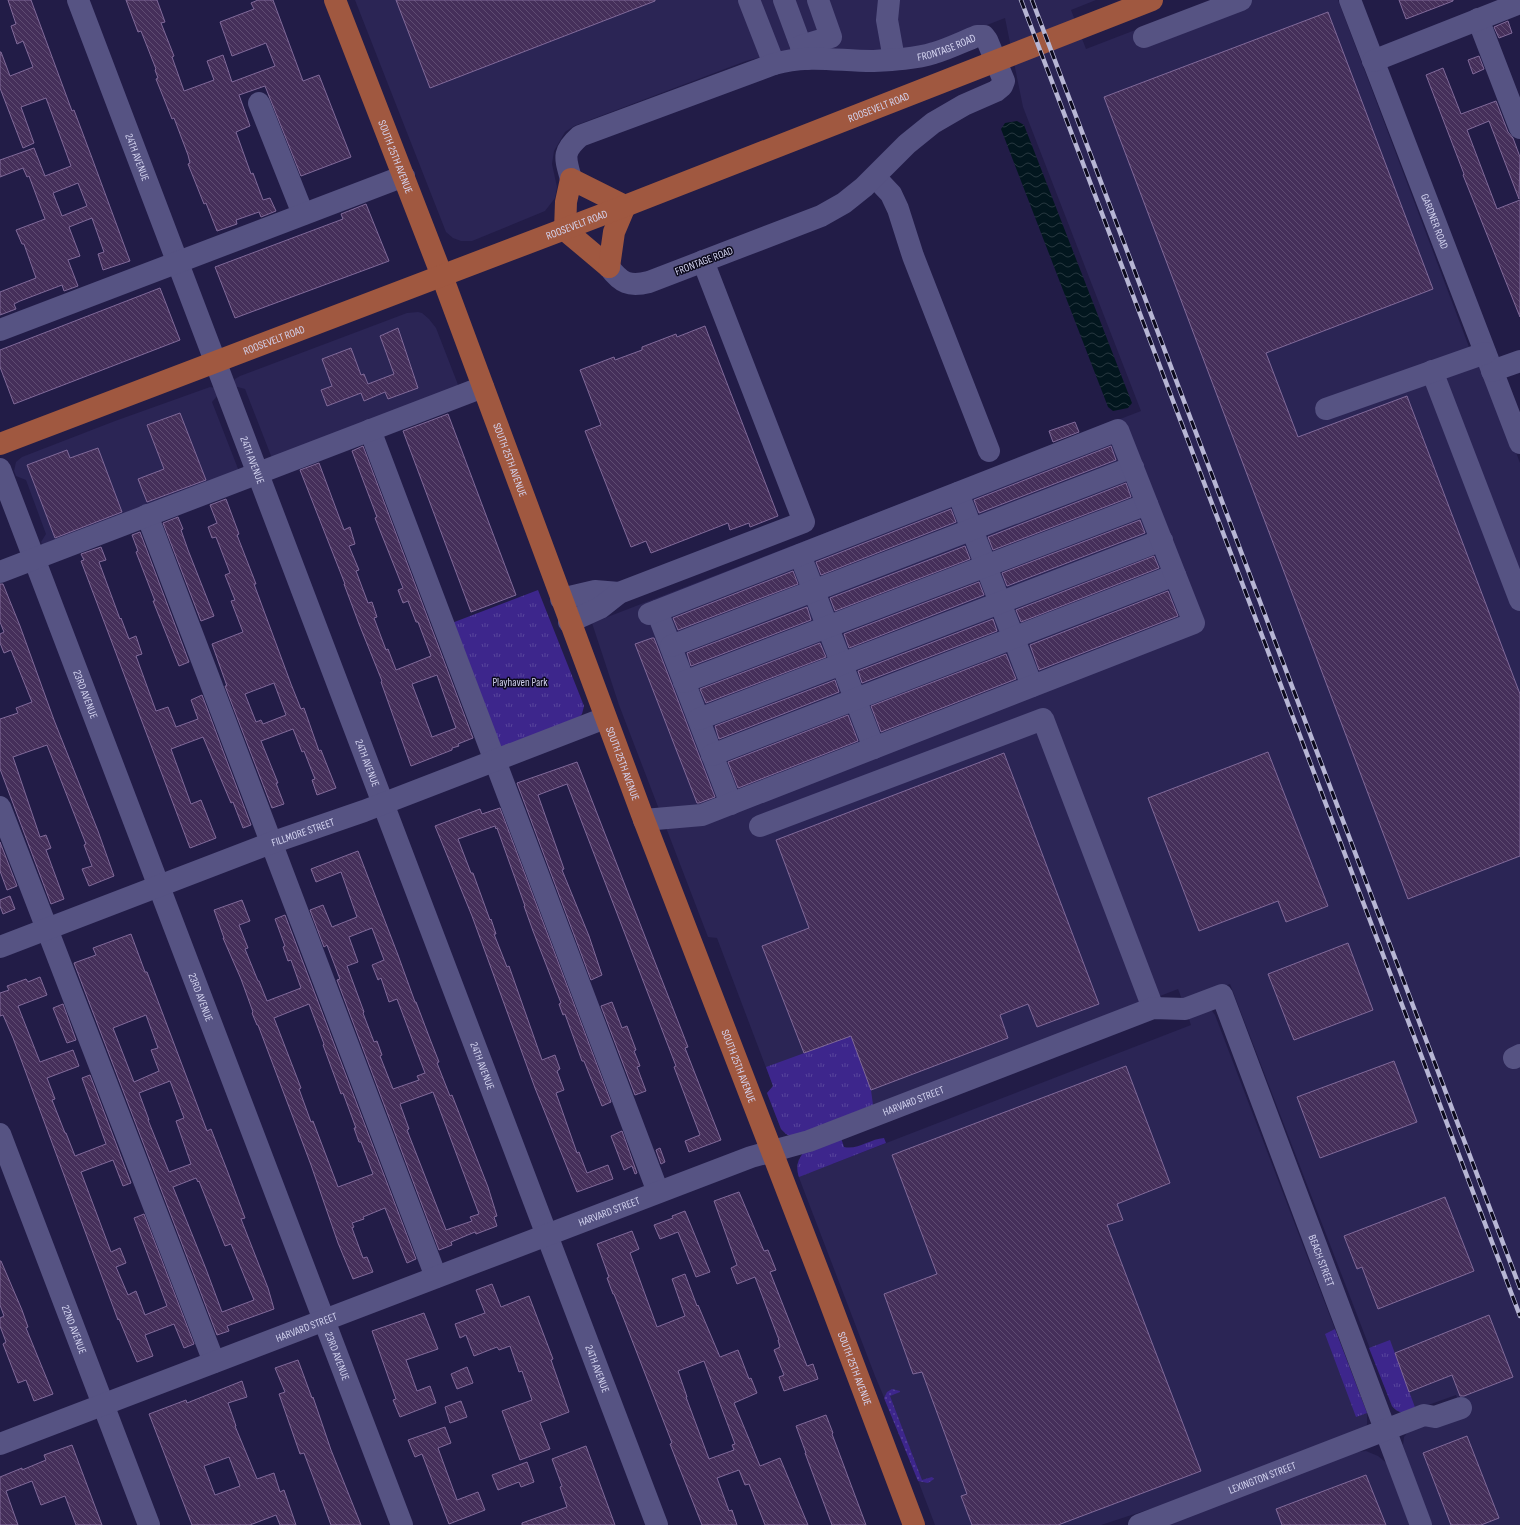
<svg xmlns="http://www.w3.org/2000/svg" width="1520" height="1525" font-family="'Sofia Sans Condensed',sans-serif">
  <defs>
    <pattern id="grass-dots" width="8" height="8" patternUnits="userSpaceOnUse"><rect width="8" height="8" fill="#3d268c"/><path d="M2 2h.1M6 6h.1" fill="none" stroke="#58459c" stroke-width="1.8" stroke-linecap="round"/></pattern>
    <pattern id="park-tufts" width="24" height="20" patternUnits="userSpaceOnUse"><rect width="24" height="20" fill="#3d268c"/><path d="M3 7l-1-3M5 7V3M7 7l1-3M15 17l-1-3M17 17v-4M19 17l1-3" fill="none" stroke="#58459c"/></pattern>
    <pattern id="water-waves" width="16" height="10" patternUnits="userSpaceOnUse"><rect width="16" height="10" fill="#02161e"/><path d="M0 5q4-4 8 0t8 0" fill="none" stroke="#26373f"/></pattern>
    <pattern id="building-back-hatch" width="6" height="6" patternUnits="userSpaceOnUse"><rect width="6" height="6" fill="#452f5a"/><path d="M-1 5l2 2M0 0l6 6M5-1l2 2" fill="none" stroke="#5f4c72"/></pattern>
  </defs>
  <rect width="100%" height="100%" fill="#221c47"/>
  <path fill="#2b2555" d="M355,0H1096L1071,10L1086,49L1213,0H1338L1469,347H1473L1478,351L1520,463V1525H1432L1408,1461L1403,1445L1404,1437L1407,1433L1412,1430L1461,1408L1456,1395L1406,1413L1397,1411L1392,1406L1230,984L1183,1002L1178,989L803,1136L786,1134L781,1129L767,1093L773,1086L717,938L708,937L619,705L592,623L1141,411L1023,107L1005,18L933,46L912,51H784L746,61L574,126L565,132L554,151L552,164L557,187L555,198L545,211L472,241H461L453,238L446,232Z
    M418,312L422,313L429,319L436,328L462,395L275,466L245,389L234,386L233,383L235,379L240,376L407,313Z
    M210,387L215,388L219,394L212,402L242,479L46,554L41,542L46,534L26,480L16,476L14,471L16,462L22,457L115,421Z
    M1208,1009L1212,1011L1215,1015L1367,1413V1424L1366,1427L1211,1489L1101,1525H935L908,1454L875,1376L798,1175L797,1165L799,1159L832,1164L1191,1025L1188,1016Z
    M1366,1451L1378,1456L1389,1465L1413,1525H1165L1355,1452Z"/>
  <path fill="url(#grass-dots)" d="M892,1389L900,1391V1392L890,1396L922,1480L932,1477L934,1479L928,1483L918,1481L884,1398L887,1392Z"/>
  <path fill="url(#park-tufts)" d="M538,590L584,706L582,714L577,719L492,752L444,626Z
    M851,1036L871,1090L873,1105L792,1137L786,1134L781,1129L767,1093L773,1086L766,1067Z
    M841,1138L844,1147C858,1150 870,1139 884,1138L886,1143L799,1177C796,1168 797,1161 803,1153Z
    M1335,1329L1367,1413L1356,1417L1325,1334Z
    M1390,1340L1416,1410C1407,1413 1399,1415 1392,1406L1369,1348Z"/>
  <path fill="url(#water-waves)" d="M1017,121L1024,125L1132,403L1128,408L1113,411L1108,407L1001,129L1005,123Z"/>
  <path fill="url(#building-back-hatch)" stroke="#816a9a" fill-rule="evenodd" d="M8,0H31L72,111L74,110L92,158L130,261L103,270L98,254L104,252L92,218L69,227L80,256L68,260L78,286L64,291L62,285L20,301L14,304L16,309L0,315V292L36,278L24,244H22L16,230L45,219L29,176L27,177L23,168L0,177V160L34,148L45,176L71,166L46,98L21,107L34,143L23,148L8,109L0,88V52H1L10,76L33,67L23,41L17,44L11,26L16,24ZM78,183L87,206L62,216L53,193Z
    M126,0H157L165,22L161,23L174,56L172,57L184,91L214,80L207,61L223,55L232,82L275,66L266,43L232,56L220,22L254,9L251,3L258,0H273L303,81L319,75L351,157L301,176L265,86L239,95L250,126L236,132L251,174L253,173L263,200L270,198L276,211L261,217L259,212L236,220L237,224L217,231L206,203L204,204L188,164L190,163L188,155L174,118L172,119L156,79L158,78L155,70L156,69L141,31L138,32Z
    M396,0H655V1L430,88Z
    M1399,0H1453V1L1406,19Z
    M1328,12L1433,289L1266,353L1298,437L1407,396L1520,694V856L1408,899L1104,97Z
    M1508,21L1512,33L1499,38L1494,27Z
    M1479,56L1484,69L1473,74L1468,60Z
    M1443,68L1461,114L1496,101L1508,132L1513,138L1520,157L1519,199L1489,121L1467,130L1497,209L1520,200V317L1463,175L1464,174L1426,75Z
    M366,204L389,261L235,318L215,267L343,219L341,214Z
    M160,288L180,340L14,404L0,367V350Z
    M705,326L778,516L750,527L749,523L730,530L728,523L651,553L646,541L631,547L585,431L601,425L580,370L614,357L615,360L642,350V347L676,334L677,337Z
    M398,328L418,388L388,399L385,392L364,401L361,393L327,406L321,390L332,386L322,359L351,348L361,375L364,374L368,384L394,374L380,336Z
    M180,413L206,480L147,502L138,479L164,469L147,425Z
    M448,414L516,595L471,612L403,431Z
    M1075,422L1079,432L1053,442L1049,431Z
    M363,446L473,738L458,744L459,746L452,748V750L411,766L381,682L382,681L359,624L344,584H345L300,470L319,463L344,530L350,527L355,544L349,546L359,570L356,571L368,603L372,602L377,617L374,618L386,650L388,649L396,670L431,656L418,622H416L408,601L403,603L398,590L403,588L375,518L377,517L352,451ZM437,675L456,728L432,737L412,684Z
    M1111,446L1116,460L979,513L974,500Z
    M98,448L122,512L55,538L27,465L67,450L70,458Z
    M1126,483L1131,497L993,550L988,537Z
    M226,499L239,534L237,535L256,584H254L291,684L301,709L304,708L319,751L321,750L336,788L317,795L312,780L315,779L304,751L302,752L293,729L261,741L278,783H276L284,804L272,808L225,686H227L212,644L243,632L231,601L235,600L225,575L230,573L216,537L212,538L208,527L217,523L210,505ZM274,683L286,715L263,724L261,720L256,722L245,694Z
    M951,509L956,522L821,575L816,562Z
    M178,517L183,529L181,530L188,550L214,616L201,621L163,523Z
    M1140,520L1145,533L1007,586L1002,573Z
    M140,532L189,662L179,666L153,601H155L136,552L138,551L132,535Z
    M965,546L970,559L835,611L830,598Z
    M101,547L106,560L99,562L120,619L121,618L129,639L136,636L142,654L136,656L156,711L168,707L176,727L198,719L191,700L202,695L251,825L243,828L233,802L231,803L203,737L171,749L191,804L201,800L216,838L190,848L81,561L84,560L81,554Z
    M1154,556L1159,568L1021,622L1016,610Z
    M793,571L798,584L678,630L673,618Z
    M979,582L984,595L849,648L844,634Z
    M0,584H3L20,626L54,720L98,831L114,876L89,886L82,869L92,866L84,845L86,844L47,745L13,757L40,837L46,835L51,848L46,850L64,899L51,904L0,769V719L18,713L16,708L32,702L11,650L4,653L0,643V634L4,632L0,622Z
    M1168,591L1178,616L1039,670L1030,645Z
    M807,607L811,620L691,666L687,653Z
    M993,619L997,631L862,683L858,671Z
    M652,638H654L715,797L699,803H697L635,644Z
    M820,643L826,657L706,703L700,689Z
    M1006,654L1016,679L881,732L871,706Z
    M835,680L839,692L719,739L715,726Z
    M848,715L858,741L738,788L728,762Z
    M1268,752L1328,906L1286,922L1278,901L1199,931L1148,798Z
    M1004,753L1099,1004L1037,1027L1028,1004L1000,1015L1008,1038L871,1090L851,1036L804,1053L762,946L809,928L776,840Z
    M577,762L688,1047L685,1048L721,1140L689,1152L685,1141L700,1135L674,1067L676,1066L567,784L538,795L564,869L562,870L589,936L602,975L591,980L517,783Z
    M500,808L611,1102L602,1106L584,1061H582L565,1014L563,1015L559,1004L561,1003L533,931L524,906H525L497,828L496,829L495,826L458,839L471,873H473L490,920L491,919L496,934H494L507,967L509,966L542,1060L555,1055L560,1069L557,1071L564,1090L556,1093L577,1153L579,1152L587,1173L608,1165L613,1179L577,1192L535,1088L472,916L435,826L480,809L482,814Z
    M0,842L17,886L7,890L0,871Z
    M358,851L398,955L415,1002H416L430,1039L439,1062L437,1063L450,1096L452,1095L488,1187L497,1216L494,1217L497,1226L476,1234L475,1232L451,1242L452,1245L439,1250L337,980L340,979L327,945L324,947L310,910L323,905L332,927L357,917L341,872L316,882L311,869ZM372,928L384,960L372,965L378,980L381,978L389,1002L397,999L425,1073L417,1076L419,1080L393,1089L380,1056L382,1055L377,1041L374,1042L363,1013L364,1012L347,966L358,962L349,937ZM433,1092L479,1214L470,1217L472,1221L446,1230L407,1130L409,1129L400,1104Z
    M10,896L15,909L3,914L0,906V900Z
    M242,900L250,921L239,925L248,948L245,949L258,981H259L267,1001L301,988L291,960L288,961L283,947L285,946L275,919L285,915L416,1259L407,1263L385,1208L363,1217L364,1219L352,1223L354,1227L352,1228L363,1258L367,1257L373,1272L353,1279L338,1243L311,1165L258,1025H257L252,1013L253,1012L241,979L223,938H224L214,910ZM309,1004L324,1044L323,1045L337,1083L341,1094L343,1093L356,1128H354L359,1142H361L373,1174L338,1187L313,1121L311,1122L299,1089L301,1088L274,1018Z
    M131,934L145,972H147L207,1131L211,1129L227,1170L245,1218L241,1219L268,1288L274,1309L227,1326L229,1331L217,1335L74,963L96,955L93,948ZM146,1015L158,1048L151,1050L159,1071L134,1082L113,1028ZM170,1081L184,1118L176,1121L191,1164L169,1172L148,1120H149L139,1093ZM196,1178L198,1182L199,1181L225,1246L231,1244L254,1300L222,1312L206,1269L173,1187Z
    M1348,943L1373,1010L1294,1040L1268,974Z
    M40,977L47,995L18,1006L40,1062L73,1050L79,1066L47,1078L55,1099L52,1100L65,1133H66L75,1156L106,1144L82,1078L90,1075L131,1183L123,1186L113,1160L81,1172L111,1252L120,1248L126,1263L116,1267L128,1295L136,1291L145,1315L167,1306L134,1218L144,1214L194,1344L184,1348L174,1324L145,1335L153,1356L137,1362L119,1319L118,1320L13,1038L3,1015L0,1016V993L9,990L7,986L26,979L28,982Z
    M612,1002L622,1028L627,1026L636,1050L634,1051L640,1066L637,1067L646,1091L635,1095L601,1006Z
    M63,1004L76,1040L67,1043L53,1008Z
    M1394,1061L1417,1122L1320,1158L1297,1097Z
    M1126,1066L1170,1183L1117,1204L1123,1220L1107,1225L1201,1471L1058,1525H972L961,1496L967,1494L922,1372L913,1374L884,1294L937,1274L892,1155Z
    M622,1131L637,1173L635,1174L632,1166L624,1170L611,1136Z
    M660,1148L665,1162L661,1164L656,1150Z
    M739,1192L764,1251L768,1250L776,1270L770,1272L807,1366L813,1364L818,1379L784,1391L779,1377L784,1375L774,1350L780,1347L778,1340H779L755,1277L737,1284L731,1268L737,1265L714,1201Z
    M1445,1197L1474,1271L1378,1309L1362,1267L1357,1269L1344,1236Z
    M685,1211L710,1272L696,1277L678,1232L660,1239L654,1225L673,1218L672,1216Z
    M632,1231L639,1249L630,1253L657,1327L685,1316L672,1279L685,1274L697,1306L698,1305L720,1357L738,1350L749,1379L751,1378L757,1393L734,1403L749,1439L760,1466L780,1458L808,1525H765L749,1484L745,1485L739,1470L717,1478L729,1511L732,1510L737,1525H702L677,1462L670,1444L672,1443L614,1294H613L607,1278L609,1277L597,1244ZM704,1361L735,1444L732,1445L734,1450L709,1459L686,1397H687L678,1371Z
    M0,1261H1L22,1310L28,1327L26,1328L53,1394L34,1401L26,1380L18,1383L3,1344L6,1342L0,1326V1318L4,1316L0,1305Z
    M492,1284L501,1307L529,1296L553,1359L551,1360L569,1412L540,1423L550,1449L520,1460L502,1411L532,1400L522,1371L519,1372L510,1346L499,1350L497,1347L474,1356L466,1335L460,1338L455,1324L485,1313L476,1290Z
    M424,1313L438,1349L406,1360L417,1391L430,1386L436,1403L400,1417L393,1400L396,1399L372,1331Z
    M1489,1315L1513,1377L1464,1396H1460L1452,1375L1409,1392L1395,1353Z
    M298,1360L312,1398L313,1397L331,1450L361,1525H331L304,1453L300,1454L279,1394L285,1392L275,1368Z
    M467,1367L473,1383L457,1389L451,1374Z
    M242,1381L247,1397L228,1403L236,1426H235L257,1479L274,1473L280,1492L284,1490L296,1525H280L276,1515L250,1525H192L149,1414L186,1400L187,1403ZM229,1457L240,1486L215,1495L204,1466Z
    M461,1401L467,1417L450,1423L445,1407Z
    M826,1415L833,1433L832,1434L866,1525H832L805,1453H806L796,1426Z
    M445,1427L451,1443L438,1448L457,1500L478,1492L485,1510L449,1524L422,1454L415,1457L408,1440Z
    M1467,1436L1499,1518L1481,1525H1451L1423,1453Z
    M72,1445L102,1525H76L65,1496L41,1505L32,1481L6,1491L18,1525H0V1477L22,1468V1470L46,1460L44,1455Z
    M586,1446L615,1525H522V1523L567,1507L560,1487L562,1486L552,1459Z
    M527,1462L534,1482L521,1487L519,1482L498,1490L492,1475Z
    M1366,1475L1386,1525H1282L1276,1509Z"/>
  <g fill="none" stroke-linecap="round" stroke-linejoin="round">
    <g stroke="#565383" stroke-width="22">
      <path id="s1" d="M78,0L657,1525"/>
      <path d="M749,0L774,64"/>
      <path d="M784,0L801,46L807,59"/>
      <path d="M889,0L887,20L894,59"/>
      <path id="s2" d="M1350,0L1520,443"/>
      <path d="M1478,19L1520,128"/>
      <path d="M1144,37L1241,0"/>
      <path d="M801,46L831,37L818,0"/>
      <path d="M1373,61L1520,3"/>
      <path d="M259,103L303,214"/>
      <path d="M875,177L891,194L898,209L913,256L989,451"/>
      <path id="s3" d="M571,179C565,157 562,152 580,136L774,64C808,54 838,61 872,61C892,60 915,59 934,53C948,49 962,42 977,36H984L987,40L1004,81L1002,86L996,91L964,105L933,123L907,144L864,187L844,203L821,216L649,282C629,287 621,283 609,267"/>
      <path d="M0,330L404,176"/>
      <path d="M1432,371L1520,600"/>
      <path d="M1492,371L1520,361"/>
      <path d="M1326,409L1485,353"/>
      <path d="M370,430L658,1192"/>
      <path id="s4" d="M0,469L402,1525"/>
      <path d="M958,493L1032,686"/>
      <path d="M147,515L436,1277"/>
      <path d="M800,555L874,748"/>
      <path d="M0,572L483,387"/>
      <path d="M561,599L595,591L619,593"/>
      <path d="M657,611L731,804"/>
      <path d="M569,622L600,608L619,593L804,522L703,261"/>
      <path d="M671,646L1133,467"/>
      <path d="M684,682L1147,504"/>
      <path d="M699,719L1162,540"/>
      <path d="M712,755L1175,575"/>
      <path d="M0,807L214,1362"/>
      <path d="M644,820L702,815L1194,623L1118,430L649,614"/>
      <path d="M760,826L1043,719L1153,1008"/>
      <path id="s5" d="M0,947L271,843L364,811L605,718"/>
      <path d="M1514,1058L1520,1055"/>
      <path id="s6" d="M0,1134L149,1525"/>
      <path id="s7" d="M0,1444L751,1157L809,1141L1153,1008L1185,1009L1222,995L1421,1525"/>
      <path id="s8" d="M1139,1525L1424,1415L1435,1417L1461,1408"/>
    </g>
    <g stroke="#a05840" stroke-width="22">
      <path id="s9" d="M335,0L442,276L644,820L825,1289L914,1525"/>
      <path d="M565,230L566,202L571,179L625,206"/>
      <path d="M565,230L609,267"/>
      <path d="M609,267L614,232L625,206"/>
      <path id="s10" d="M0,444L625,206L1152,0"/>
    </g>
    <g stroke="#b7b6d4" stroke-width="4.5">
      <path id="rail" d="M1021,0L1520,1316
        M1032,0L1520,1288"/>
    </g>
    <use href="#rail" stroke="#0c0a1d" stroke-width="3" stroke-dasharray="9" stroke-linecap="butt"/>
  </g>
  <g text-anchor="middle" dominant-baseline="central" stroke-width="3" stroke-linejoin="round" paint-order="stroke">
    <g font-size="11" fill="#d4d4f0" stroke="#0c0a1d">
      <text stroke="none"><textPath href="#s3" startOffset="430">FRONTAGE ROAD</textPath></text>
      <text stroke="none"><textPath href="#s10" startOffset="941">ROOSEVELT ROAD</textPath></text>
      <text stroke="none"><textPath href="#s9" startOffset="168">SOUTH 25TH AVENUE</textPath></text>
      <text stroke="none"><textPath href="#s1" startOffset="168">24TH AVENUE</textPath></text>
      <text stroke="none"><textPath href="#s2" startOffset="237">GARDNER ROAD</textPath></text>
      <text stroke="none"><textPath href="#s10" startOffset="617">ROOSEVELT ROAD</textPath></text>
      <text transform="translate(704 261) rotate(-21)">FRONTAGE ROAD</text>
      <text stroke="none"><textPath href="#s10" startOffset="293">ROOSEVELT ROAD</textPath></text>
      <text stroke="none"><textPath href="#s1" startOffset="492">24TH AVENUE</textPath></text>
      <text stroke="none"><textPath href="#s9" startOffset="492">SOUTH 25TH AVENUE</textPath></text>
      <text stroke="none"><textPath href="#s4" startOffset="241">23RD AVENUE</textPath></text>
      <text stroke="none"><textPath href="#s1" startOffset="816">24TH AVENUE</textPath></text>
      <text stroke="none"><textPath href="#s9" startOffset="816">SOUTH 25TH AVENUE</textPath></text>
      <text stroke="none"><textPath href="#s5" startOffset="324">FILLMORE STREET</textPath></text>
      <text stroke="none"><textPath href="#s4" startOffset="565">23RD AVENUE</textPath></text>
      <text stroke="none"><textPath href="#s1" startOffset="1140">24TH AVENUE</textPath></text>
      <text stroke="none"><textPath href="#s9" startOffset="1140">SOUTH 25TH AVENUE</textPath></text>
      <text stroke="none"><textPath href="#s7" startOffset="976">HARVARD STREET</textPath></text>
      <text stroke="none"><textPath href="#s7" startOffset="652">HARVARD STREET</textPath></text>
      <text stroke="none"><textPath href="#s7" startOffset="1588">BEACH STREET</textPath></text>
      <text stroke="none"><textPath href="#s7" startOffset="328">HARVARD STREET</textPath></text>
      <text stroke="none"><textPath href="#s6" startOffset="209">22ND AVENUE</textPath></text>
      <text stroke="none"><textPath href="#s4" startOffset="949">23RD AVENUE</textPath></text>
      <text stroke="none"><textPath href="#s1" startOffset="1464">24TH AVENUE</textPath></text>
      <text stroke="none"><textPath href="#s9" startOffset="1464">SOUTH 25TH AVENUE</textPath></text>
      <text stroke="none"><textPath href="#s8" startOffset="132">LEXINGTON STREET</textPath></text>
    </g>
    <g font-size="11" fill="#d0d0ec" stroke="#0c0a1d">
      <text x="520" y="682">Playhaven Park</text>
    </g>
  </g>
</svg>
